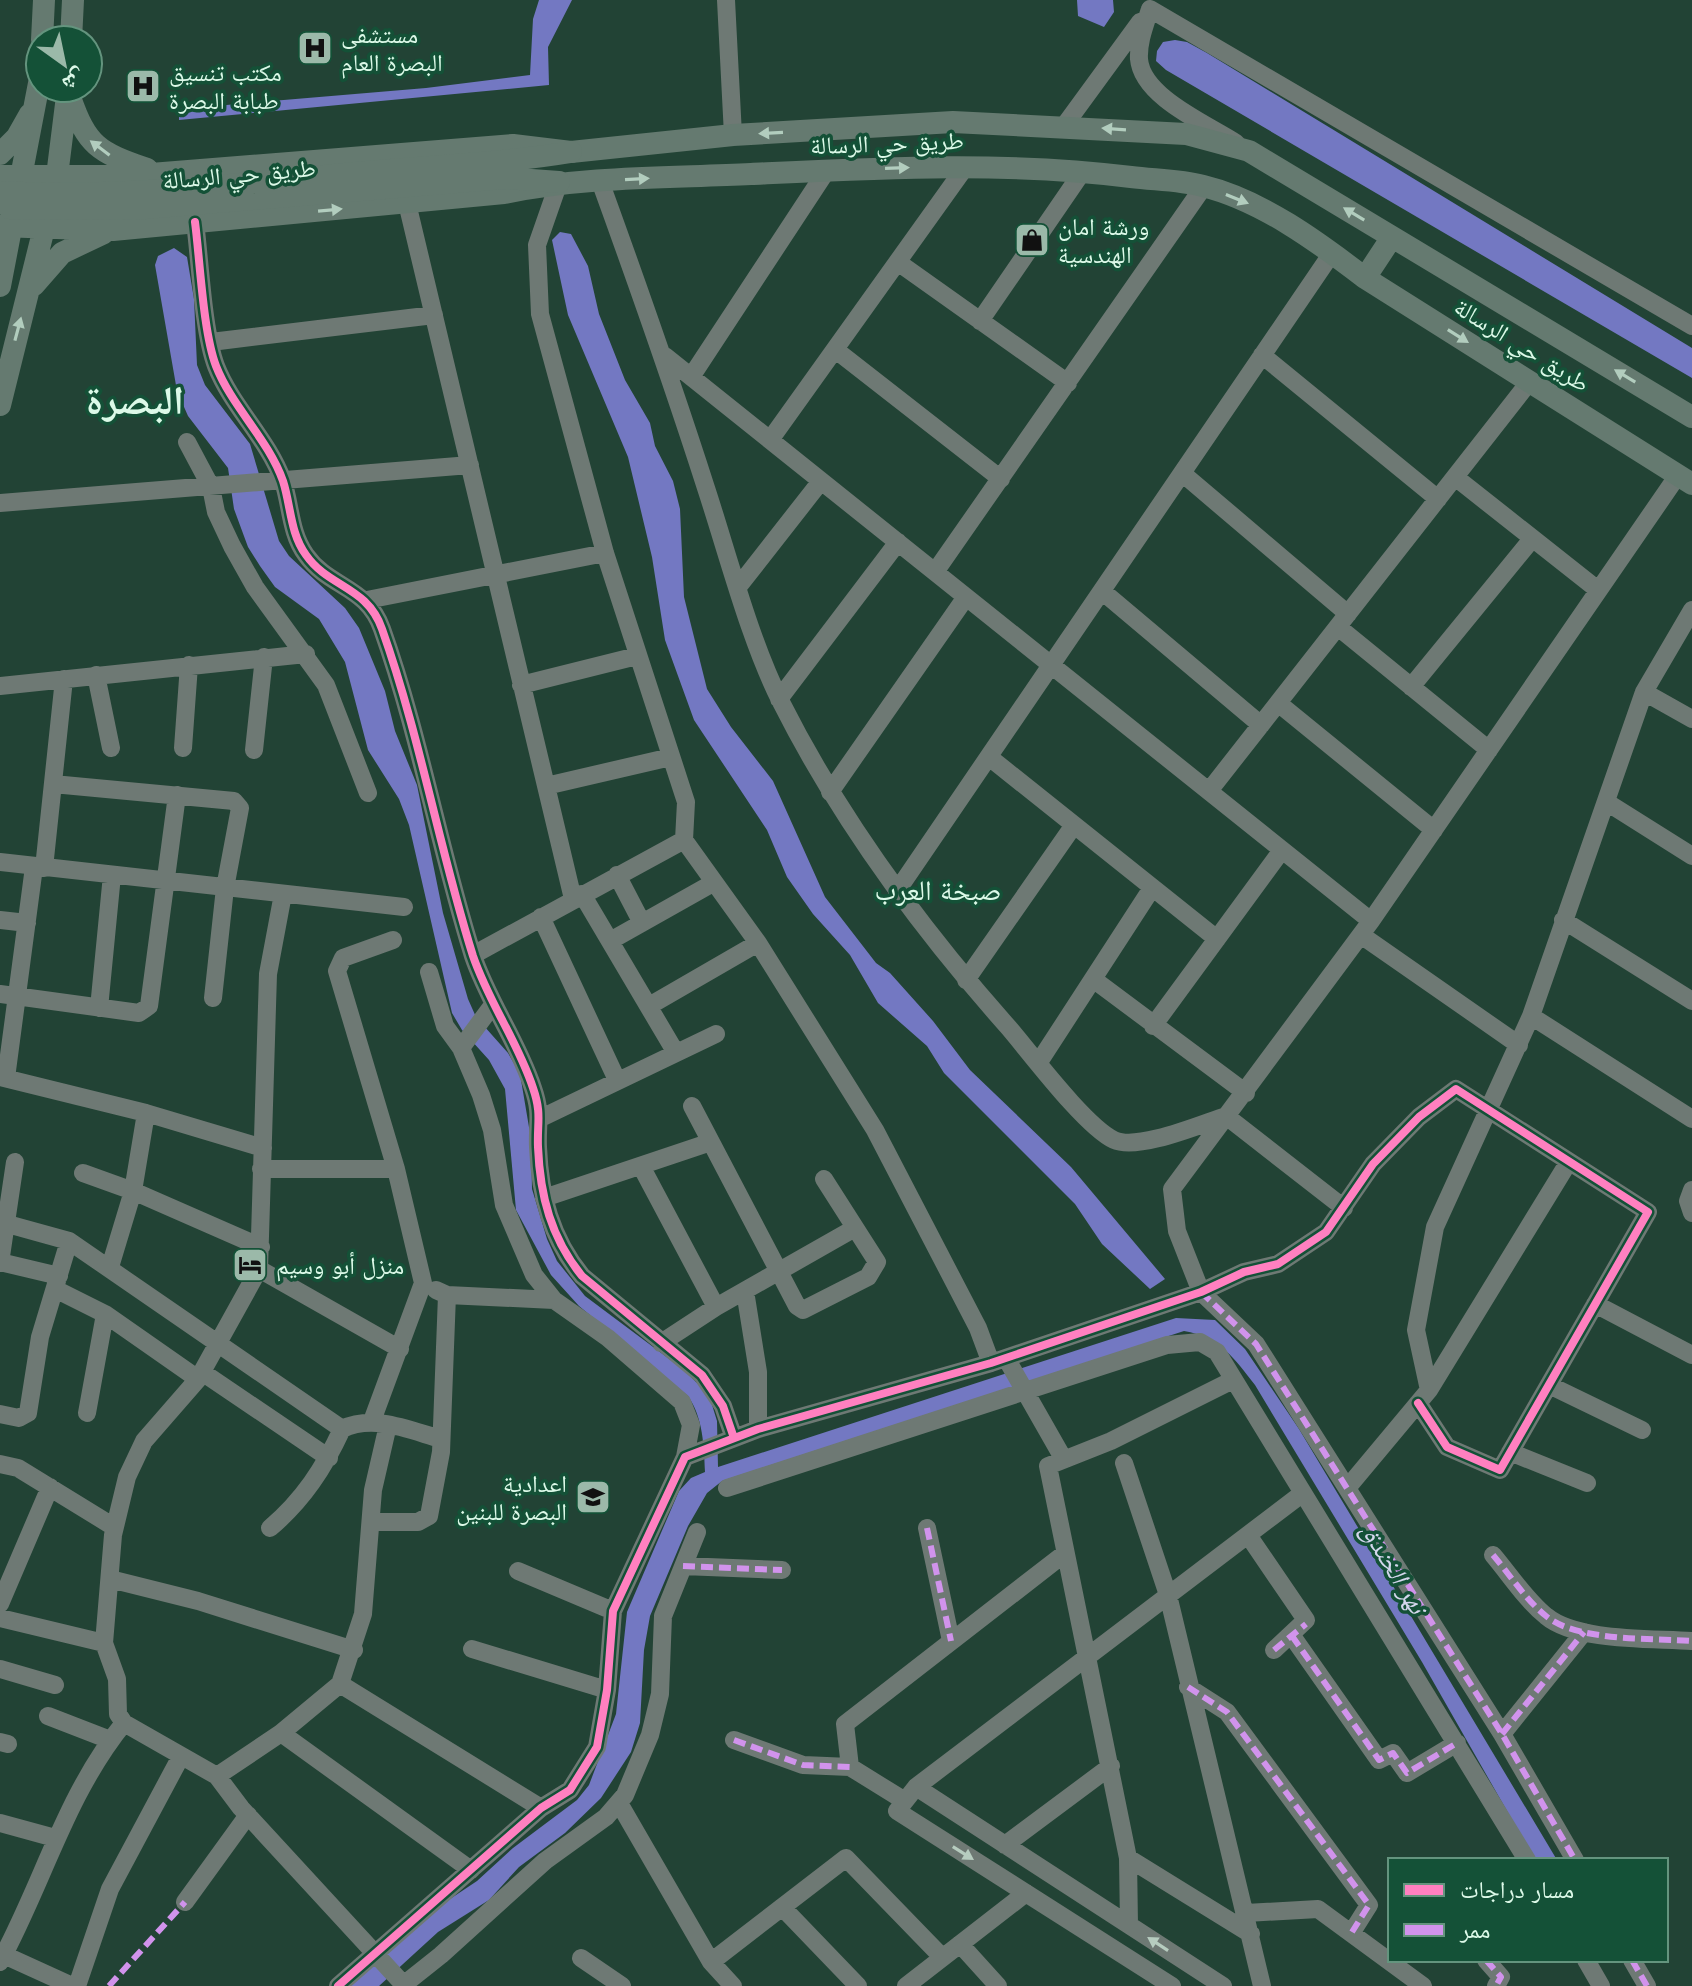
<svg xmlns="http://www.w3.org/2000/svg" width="1692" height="1986" font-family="Jost,'Noto Naskh Arabic',sans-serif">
  <rect width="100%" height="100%" fill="#224335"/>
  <path fill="#7378c2" d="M539,0H572L548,47L549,85L179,120V109L426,88L530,75L533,19Z
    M1077,0H1113L1114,12L1104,27L1078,16Z
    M1175,40L1187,42L1207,53L1692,348V378L1166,70L1156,61L1157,51L1163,42Z
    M560,232L571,234L588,266L599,314L625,380L650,423L655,446L673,481L680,509L684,597L707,689L731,727L773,781L825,897L876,963L890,973L933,1021L970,1070L1071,1167L1165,1279L1150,1289L1102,1244L1075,1204L944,1073L927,1046L878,1003L850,955L813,914L787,877L767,830L694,720L665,640L652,557L628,457L568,315L552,240Z
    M174,248L187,257L194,299L197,365L205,385L250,444L279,541L289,556L345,608L359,628L385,691L395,731L417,785L443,913L468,999L476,1017L508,1053L520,1074L531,1139L532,1189L547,1239L557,1261L585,1296L684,1370L709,1395L717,1421L718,1467L1176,1318L1215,1320L1245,1349L1299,1429L1557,1860H1535L1422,1662L1255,1385C1234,1358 1220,1337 1184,1331L722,1481L707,1493L688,1526L650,1616L644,1650L640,1723L631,1752L601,1798L565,1833L519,1867L489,1900L438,1932L379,1986H349L441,1905L477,1881L513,1848L577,1800L589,1785L616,1714L627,1612L679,1491L691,1478L705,1472C704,1445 703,1418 688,1396L579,1306L551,1275L516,1210L505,1089L489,1060L462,1030L452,1013L409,825L399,799L368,750L345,662L319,619L275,587L260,566L248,547L234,509L228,468L188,416L177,391L155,265L158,256Z"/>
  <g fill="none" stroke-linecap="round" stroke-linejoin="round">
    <path stroke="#6e7974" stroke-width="18" d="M726,0L733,135
      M1150,9L1692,326
      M1150,9C1145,25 1138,42 1139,59C1142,97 1207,124 1236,143
      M1064,126L1140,22
      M600,181C637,283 673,385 706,488C728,555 750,641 781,702C841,821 921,929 1009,1028C1032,1055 1085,1126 1114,1140C1138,1151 1201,1124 1226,1116L1344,1208
      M559,182L537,245L540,314L605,553L686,802L684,840L758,943L875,1130L978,1328L991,1363
      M407,203L573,899
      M195,222C200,260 203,332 216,366C232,407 268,439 283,481C291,506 290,533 306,555C329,588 367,586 382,629C420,736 439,848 473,956C489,1003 518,1042 533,1088C542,1114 537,1122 538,1147C540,1196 551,1238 582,1276L702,1375L723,1406L734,1438
      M899,263L1068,383
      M980,321L1083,171
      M211,342L434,315
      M837,351L1001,479
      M1262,355L1438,499
      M665,356L1371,921
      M691,377L827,170
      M770,440L966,166
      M187,442L211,487L216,512L232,546L255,587L326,685L368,793
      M1182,473L1348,614
      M1455,477L1598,590
      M0,503L470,465
      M935,572L1204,186
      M738,587L821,481
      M1102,591L1261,725
      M367,600L605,553
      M1338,627L1489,750
      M96,675L111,748
      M521,685L637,656
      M0,686L306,654
      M1411,687L1532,539
      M1644,692L1692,719
      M779,699L898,542
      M1278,703L1434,830
      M183,748L189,665
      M254,750L264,657
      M989,757L1217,939
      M53,784L234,801L240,808L225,888L213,998
      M546,786L671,757
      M1209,791L1530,381
      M830,792L966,597
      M1608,803L1692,856
      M0,862L404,907
      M44,868L64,679
      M617,875L642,923
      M897,891L1332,253
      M582,894L676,1053
      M541,917L617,1080
      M0,920L27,923
      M1563,920L1692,1001
      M1361,935L1519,1045
      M610,941L713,883
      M473,955L684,840
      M429,972L445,1026L461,1048L481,1095L492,1130L504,1205L534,1275L554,1300L608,1338L682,1402L691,1425L685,1457
      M1093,979L1246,1093
      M966,980L1074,825
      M0,994L139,1013L149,1006L177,795
      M649,1006L758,943
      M99,1008L112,875
      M1531,1016L1692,1119
      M1153,1026L1282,850
      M461,1048L492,1006
      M1039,1062L1152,888
      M0,1077L146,1113L263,1148
      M6,1078L34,867
      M692,1106L797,1306L803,1310L868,1277L877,1262L824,1179
      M541,1118L716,1034
      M641,1166L716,1307
      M261,1169H396
      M83,1173L133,1191L261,1247
      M1692,1190L1688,1201L1692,1213
      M544,1198L711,1142
      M0,1222L69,1241L342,1429C374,1414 409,1430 441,1439
      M0,1262L59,1276
      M0,1263L15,1162
      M110,1267L133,1191L146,1113
      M259,1269L400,1349
      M55,1289L105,1314L198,1379
      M436,1290L447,1295L554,1300
      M745,1291L758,1372V1429
      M1595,1304L1692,1355
      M661,1343L716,1307L855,1228
      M1006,1358L1063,1458
      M202,1372L329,1458
      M1549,1385L1642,1430
      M1429,1390L1416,1330L1435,1227L1531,1016L1644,692L1692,610
      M87,1413L105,1314
      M0,1414L19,1418L28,1413L40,1337L69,1241
      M372,1421L423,1283L396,1169L337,971L343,958L393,940
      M1510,1452L1587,1483
      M1124,1463L1168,1595L1262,1986
      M0,1464L18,1468L114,1527
      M1348,1487L1429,1390L1568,1163
      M727,1488L1167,1345L1200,1342L1217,1352L1527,1860
      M371,1522H418L429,1516L441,1452L447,1295
      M270,1528C303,1500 324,1468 342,1429
      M927,1528L951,1641
      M1248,1535L1306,1620L1274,1650
      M1493,1555C1510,1575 1526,1600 1546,1616C1577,1642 1653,1638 1692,1641
      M683,1566L782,1570
      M518,1571L613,1611
      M110,1579L198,1601L354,1650
      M0,1604L50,1487
      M0,1618L104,1643L117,1679L118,1714L124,1723L217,1776L241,1808L405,1986
      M1292,1636L1379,1760L1393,1753L1407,1773L1457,1743
      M104,1643L113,1535L127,1477L144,1441L198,1379L259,1269L268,974L283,894
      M472,1649L607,1690
      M0,1669L55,1685
      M340,1684L541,1808
      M1188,1687L1227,1712L1369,1905L1352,1932
      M48,1716L110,1740
      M281,1733L471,1870
      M1502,1734L1584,1632
      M734,1740L803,1765L850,1767L905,1801
      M0,1742L8,1744
      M850,1767L845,1724L1064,1554
      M217,1776L281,1733L340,1684L363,1614L373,1490L388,1425
      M916,1787L1223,1986
      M619,1803L711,1962L733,1986
      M0,1823L55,1838
      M1005,1845L1111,1766
      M1128,1858L1251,1934
      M1575,1860L1502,1734L1256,1344L1201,1292L1177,1231L1172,1189L1371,921L1678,475
      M185,1902L248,1815
      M782,1907L858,1986
      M1246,1913L1318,1909L1423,1986
      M1129,1925L1128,1858L1048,1466L1111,1441L1233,1380
      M960,1944L998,1986
      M4,1955L72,1986
      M581,1958L622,1986
      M1486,1960L1501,1977L1496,1986
      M1586,1960L1601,1986
      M1632,1960L1647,1986
      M0,1962C43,1883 66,1794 124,1723
      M711,1962L846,1858L942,1957
      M77,1986L110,1889L180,1758
      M338,1986L541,1808L570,1790L597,1747L607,1690L613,1611L685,1457L758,1429L991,1363L1201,1292L1244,1272L1278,1264L1326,1232L1373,1164L1419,1117L1456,1089L1648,1212L1500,1470L1447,1447L1418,1403
      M402,1986L441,1955L545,1861L606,1817L625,1795L650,1735L660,1694L663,1616L697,1532
      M906,1986L1026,1893
      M1172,1986L897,1811L916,1787L1303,1493"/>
    <path stroke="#657a70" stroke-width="22" d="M42,40L44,0
      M71,40L73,0
      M70,97C87,146 98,152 147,169
      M0,154L17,137L30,114
      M0,176H126L513,145L571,152L733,135L953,122L1186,134L1249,151L1692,417
      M0,226L113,230L504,193C585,176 669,178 751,174C878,168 1005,161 1131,177C1155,180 1180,180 1203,186C1261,200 1318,242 1365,278L1692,484
      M1365,278L1392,237
      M34,285L62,253L104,233
      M0,286L40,78
      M0,405L57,176L68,88"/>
    <path stroke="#657a70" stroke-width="22" d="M0,192C112,198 223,186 334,175C413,167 492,165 571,152
      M9,208L134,209L504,178L559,182"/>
    <path stroke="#d193ec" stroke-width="6" stroke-dasharray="12 6" stroke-linecap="butt" d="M1201,1292L1256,1344L1502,1734L1575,1860
      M927,1528L951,1641
      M1493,1555C1510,1575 1526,1600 1546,1616C1577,1642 1653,1638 1692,1641
      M683,1566L782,1570
      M1292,1636L1379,1760L1393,1753L1407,1773L1457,1743
      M1274,1650L1306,1624
      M1188,1687L1227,1712L1369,1905L1352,1932
      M1502,1734L1584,1632
      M734,1740L803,1765L850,1767
      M1486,1960L1501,1977L1496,1986
      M1632,1960L1647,1986
      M109,1986L185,1902"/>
    <g stroke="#145137" stroke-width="13">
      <path id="cycleway" d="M195,222C200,260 203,332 216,366C232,407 268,439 283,481C291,506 290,533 306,555C329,588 367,586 382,629C420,736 439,848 473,956C489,1003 518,1042 533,1088C542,1114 537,1122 538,1147C540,1196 551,1238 582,1276L702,1375L723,1406L734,1438
        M338,1986L541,1808L570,1790L597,1747L607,1690L613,1611L685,1457L758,1429L991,1363L1201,1292L1244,1272L1278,1264L1326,1232L1373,1164L1419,1117L1456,1089L1648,1212L1500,1470L1447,1447L1418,1403"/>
    </g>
    <use href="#cycleway" stroke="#ff80c0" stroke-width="8"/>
  </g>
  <defs><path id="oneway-solid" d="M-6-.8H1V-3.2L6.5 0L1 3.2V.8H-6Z" transform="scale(2)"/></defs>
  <g fill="#b2cdbe">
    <use href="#oneway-solid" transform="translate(1114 129) rotate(-176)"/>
    <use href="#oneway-solid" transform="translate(771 133) rotate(177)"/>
    <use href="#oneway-solid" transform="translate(100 148) rotate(-143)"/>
    <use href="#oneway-solid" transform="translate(897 168) rotate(-2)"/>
    <use href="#oneway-solid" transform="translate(637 179) rotate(-3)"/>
    <use href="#oneway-solid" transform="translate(1237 199) rotate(22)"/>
    <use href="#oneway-solid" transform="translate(330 210) rotate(-5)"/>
    <use href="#oneway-solid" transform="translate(1354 214) rotate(-149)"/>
    <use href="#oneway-solid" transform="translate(18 329) rotate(-75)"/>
    <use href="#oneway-solid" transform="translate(1458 336) rotate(32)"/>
    <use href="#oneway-solid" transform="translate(1625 376) rotate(-149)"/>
  </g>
  <g fill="#b6ccbf">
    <use href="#oneway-solid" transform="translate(963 1853) rotate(32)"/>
    <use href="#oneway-solid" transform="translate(1158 1944) rotate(-147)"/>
  </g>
  <defs>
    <g id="hospital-square" transform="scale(1.8)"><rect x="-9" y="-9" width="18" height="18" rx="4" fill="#9bb9a9" stroke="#145137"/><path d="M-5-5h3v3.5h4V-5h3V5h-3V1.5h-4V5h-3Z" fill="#111"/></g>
    <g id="shop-square" transform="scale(1.8)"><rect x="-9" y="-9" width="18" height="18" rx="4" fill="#9bb9a9" stroke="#145137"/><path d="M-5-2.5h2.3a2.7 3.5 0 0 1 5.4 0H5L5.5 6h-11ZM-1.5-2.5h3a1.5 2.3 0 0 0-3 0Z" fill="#111"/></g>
    <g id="hotel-square" transform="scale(1.8)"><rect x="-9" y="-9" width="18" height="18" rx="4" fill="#9bb9a9" stroke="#145137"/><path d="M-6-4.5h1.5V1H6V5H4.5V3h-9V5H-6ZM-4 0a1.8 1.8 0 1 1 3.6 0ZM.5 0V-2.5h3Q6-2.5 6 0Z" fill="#111"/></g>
    <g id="school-square" transform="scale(1.8)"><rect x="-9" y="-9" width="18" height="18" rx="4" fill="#9bb9a9" stroke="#145137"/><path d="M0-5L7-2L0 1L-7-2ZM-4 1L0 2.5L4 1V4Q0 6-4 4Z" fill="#111"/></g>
  </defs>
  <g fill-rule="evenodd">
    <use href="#hospital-square" x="315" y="48"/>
    <use href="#hospital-square" x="143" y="86"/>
    <use href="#shop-square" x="1032" y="240"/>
    <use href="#hotel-square" x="250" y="1265"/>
    <use href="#school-square" x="593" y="1497"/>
  </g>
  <g text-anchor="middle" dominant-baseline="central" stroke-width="7" stroke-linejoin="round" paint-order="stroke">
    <g font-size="24" fill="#dcf9e8" stroke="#145137" text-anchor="start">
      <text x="341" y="34">مستشفى<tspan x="341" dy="28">البصرة العام</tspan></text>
      <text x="169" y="72">مكتب تنسيق<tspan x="169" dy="28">طبابة البصرة</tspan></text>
      <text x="1058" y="226">ورشة امان<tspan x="1058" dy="28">الهندسية</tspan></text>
      <text x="276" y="1265">منزل أبو وسيم</text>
      <text x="567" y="1483" text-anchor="end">اعدادية<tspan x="567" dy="28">البصرة للبنين</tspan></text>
    </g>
    <g font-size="24" fill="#dcf9e8" stroke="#145137">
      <text transform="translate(887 143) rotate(-2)">طريق حي الرسالة</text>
      <text transform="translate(239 174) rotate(-5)">طريق حي الرسالة</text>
      <text transform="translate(1522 345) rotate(32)">طريق حي الرسالة</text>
    </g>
    <g font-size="26" font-style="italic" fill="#d4d7ed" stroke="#145137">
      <text transform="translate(1394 1568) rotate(59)">نهر الخندق</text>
    </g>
    <g font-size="28" fill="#dcf9e8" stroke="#145137">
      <text x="938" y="890">صبخة العرب</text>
    </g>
    <g font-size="40" font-weight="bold" fill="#dcf9e8" stroke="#145137">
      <text x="135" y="400">البصرة</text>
    </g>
  </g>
  <rect x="1388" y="1858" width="280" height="104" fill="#145137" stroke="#64947e" stroke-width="2"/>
  <rect x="1404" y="1884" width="40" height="12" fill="#ff80c0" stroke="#64947e" stroke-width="2"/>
  <text x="1460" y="1898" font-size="24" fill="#dcf9e8">مسار دراجات</text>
  <rect x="1404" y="1924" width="40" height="12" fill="#d193ec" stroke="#64947e" stroke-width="2"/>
  <text x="1460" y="1938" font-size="24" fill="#dcf9e8">ممر</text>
  <g transform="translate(64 64) rotate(147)"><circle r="38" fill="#145137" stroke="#64947e" stroke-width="2"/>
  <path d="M0-6L14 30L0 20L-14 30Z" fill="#9bb9a9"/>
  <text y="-12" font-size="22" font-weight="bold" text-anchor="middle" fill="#dcf9e8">ش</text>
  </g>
</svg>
